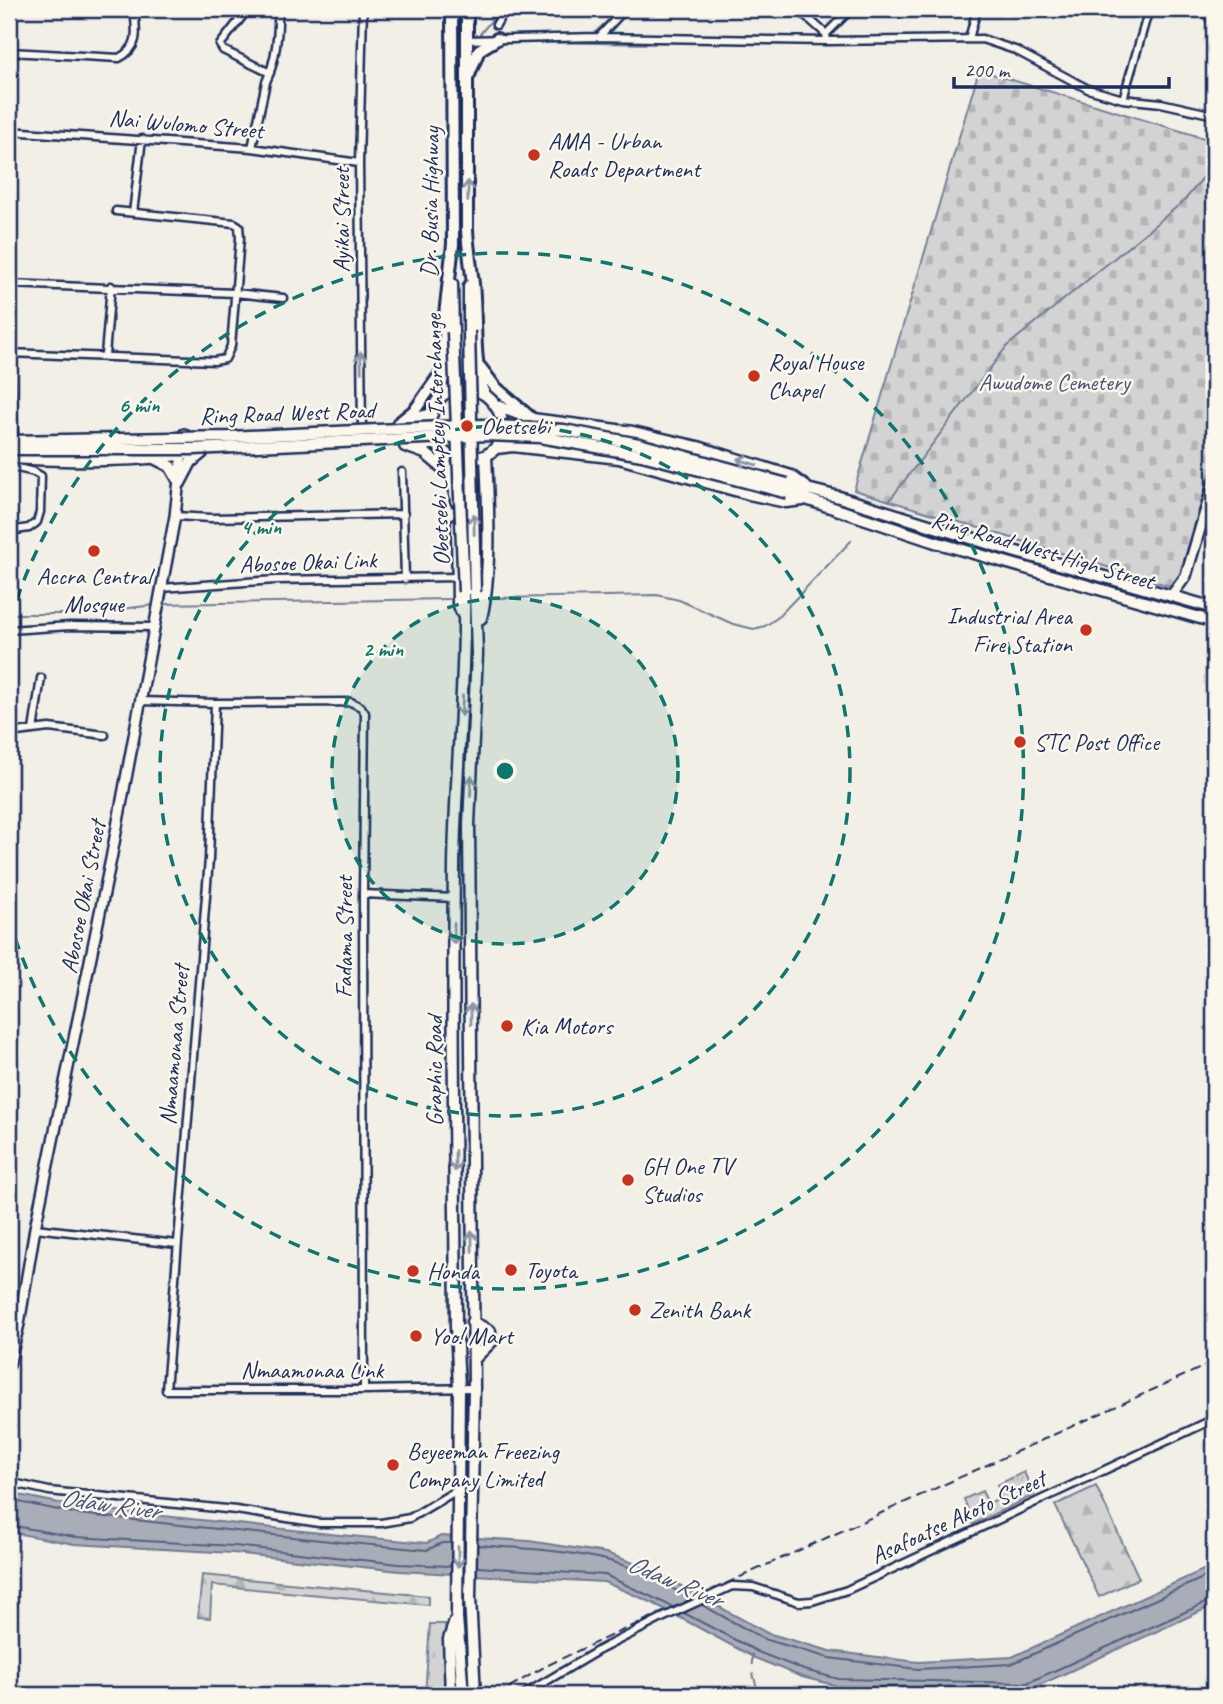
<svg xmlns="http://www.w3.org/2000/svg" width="1223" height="1704" font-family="Caveat,sans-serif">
  <defs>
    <pattern id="grass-tufts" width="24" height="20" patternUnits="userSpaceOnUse" patternTransform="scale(1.75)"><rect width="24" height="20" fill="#d2d3d2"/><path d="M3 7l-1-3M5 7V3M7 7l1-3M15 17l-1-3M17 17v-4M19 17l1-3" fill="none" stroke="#b4b5b7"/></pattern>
    <pattern id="forest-firs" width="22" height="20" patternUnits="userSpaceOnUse" patternTransform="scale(1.75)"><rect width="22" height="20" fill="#d2d3d2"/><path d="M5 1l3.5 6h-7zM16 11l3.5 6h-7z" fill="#b4b5b7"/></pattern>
    <pattern id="cemetery-stones" width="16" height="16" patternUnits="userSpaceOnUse" patternTransform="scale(1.75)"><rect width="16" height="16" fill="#d2d3d2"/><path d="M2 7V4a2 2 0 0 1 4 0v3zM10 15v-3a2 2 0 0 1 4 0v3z" fill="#b4b5b7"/></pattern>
  </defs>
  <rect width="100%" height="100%" fill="#f2efe6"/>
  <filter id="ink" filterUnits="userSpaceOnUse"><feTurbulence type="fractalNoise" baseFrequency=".0143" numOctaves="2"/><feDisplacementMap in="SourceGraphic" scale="14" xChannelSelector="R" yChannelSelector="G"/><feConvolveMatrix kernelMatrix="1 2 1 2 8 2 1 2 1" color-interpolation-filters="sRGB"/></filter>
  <g filter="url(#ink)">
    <path fill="url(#grass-tufts)" stroke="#768198" stroke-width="2" d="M1024,1472L1034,1495L973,1524L964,1499L982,1491L988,1503L1002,1498L997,1485Z
      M430,1624H445L448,1695H425Z"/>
    <path fill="url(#forest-firs)" stroke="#768198" stroke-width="2" d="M1096,1486L1139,1578L1099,1597L1055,1505Z
      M202,1575L428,1596V1605L212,1585L210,1618L198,1617Z"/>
    <path fill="url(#cemetery-stones)" stroke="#768198" stroke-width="2" d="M979,70L1214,141V459L1176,588L854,490Z"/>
    <path fill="#a9adb7" stroke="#707b93" stroke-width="2" d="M9,1493L79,1507L340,1535L427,1543L441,1536L529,1541L606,1553L650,1569L767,1633L830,1651L918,1662L1012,1657L1214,1565V1605L1029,1690L838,1686L802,1677L755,1658L653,1603L604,1582L399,1571L233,1553L74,1544L9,1532Z"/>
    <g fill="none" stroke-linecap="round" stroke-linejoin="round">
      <path stroke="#546182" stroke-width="2" d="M9,1500L78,1514L339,1542L427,1550L442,1543H451
        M9,1525L75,1537L234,1546L399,1564L451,1566
        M478,1545C519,1548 561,1550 602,1559C634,1566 664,1584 692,1599
        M477,1567L605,1575L673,1607
        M702,1605L764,1639L829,1658L918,1669L1011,1664L1214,1573
        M684,1613L758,1652L804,1670L839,1679L1027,1683L1214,1599"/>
      <path stroke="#707b93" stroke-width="2" d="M480,34L501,9
        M593,34L621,9
        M543,35H553
        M538,42L655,44
        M889,501L1007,346L1184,201L1214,164
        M494,598L657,595L679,600L733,624L754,629L765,626L777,618L851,541
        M163,604L449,599
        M9,614H82L154,605
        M752,1654V1664
        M753,1674L759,1695"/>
      <g stroke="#1b2f5e" stroke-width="11">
        <path id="street" d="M248,9L220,45L223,50L270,73
          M798,9L826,34L827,41
          M1208,9V15L1214,27
          M496,25L505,9
          M826,34L851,9
          M599,37L625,9
          M969,39L977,9
          M466,40L599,37L827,41L982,39L1015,50L1088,89L1123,99L1161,103L1214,115
          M10,52L119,58C141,47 136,30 134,9
          M9,90L11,9
          M1123,99L1149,9
          M9,131L252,148L359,163
          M252,148L266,82C276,61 279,31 278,9
          M133,213L142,139
          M9,219L12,284L10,353L14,437
          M9,284L235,293L283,298
          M9,353L214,361L225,359L231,346L240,238L239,226L234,223L116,211
          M105,355L111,286
          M362,430L359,163L363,9
          M9,466L34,472L41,476L40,512L37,522L29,528L9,531
          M402,472L405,579
          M175,516L211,518L404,514
          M161,588L276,580L456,577
          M9,630L70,626L153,627
          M140,701L215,703L351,702L361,707L365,713L363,894L364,1390
          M215,703L209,859L166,1390H364L474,1388
          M33,730L41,678
          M9,733L49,728L105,735
          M363,894L454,898
          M35,1228L177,1244
          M9,1482L49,1491L236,1510L319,1523H381L410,1518L459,1489
          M523,1695L599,1650L662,1618L732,1586L753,1587L799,1602L812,1601L847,1590L1214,1419"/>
      </g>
      <g stroke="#1b2f5e" stroke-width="14">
        <path id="secondary" d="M1171,596L1186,576L1214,482
          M9,1365L19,1324L35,1228L111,859L175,516L184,434"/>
      </g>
      <g stroke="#1b2f5e" stroke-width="15">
        <path id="primary" d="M452,284L453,332
          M469,286V331
          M464,387C508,391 520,456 470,459C420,462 416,391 464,387Z
          M497,406L532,419L633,432L698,447L791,476L806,487
          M398,423L432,414
          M407,443L434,444
          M405,446L425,453L445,470
          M496,448L513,446L619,458L749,494L786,502L803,500
          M441,452L454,485L456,501
          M9,458C73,461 140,463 203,451
          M154,458L170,466L180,483
          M180,483L191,462L202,453
          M787,484L839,497L1013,551L1214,608
          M788,493L935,542L1214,622
          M457,523L458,603L463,615
          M476,620L481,618C492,573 488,502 486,455
          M472,1322L490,1331
          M474,1359L493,1340
          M451,1695L449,1639L455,1621
          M463,1695L457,1617L459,1387L456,1327C455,1173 452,1020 454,867C455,775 466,683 464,592
          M475,1695L470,1598L474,1388L469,824L477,654L475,592"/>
      </g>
      <g stroke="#1b2f5e" stroke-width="16">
        <path id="highway" d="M467,9V230C468,248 471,266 473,284C477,321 472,358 484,393
          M469,75L479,50L497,39
          M480,367L495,387L532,419
          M439,396L445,368V315L453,244L452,9
          M399,423L415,410L441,373"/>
      </g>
      <use href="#street" stroke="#fbf7ec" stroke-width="6"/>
      <use href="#secondary" stroke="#fbf7ec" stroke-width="9"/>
      <use href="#primary" stroke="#fbf7ec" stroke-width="10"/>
      <use href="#highway" stroke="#fbf7ec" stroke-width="10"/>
      <path stroke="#1b2f5e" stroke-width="2" stroke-dasharray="10 5" stroke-linecap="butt" d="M496,1695L546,1666L586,1647L1214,1362"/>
      <g stroke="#1b2f5e" stroke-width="15" stroke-linecap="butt">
        <path id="primary-bridge" d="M469,331L475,592
          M453,332L464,592
          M9,441L229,437L483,425L564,430L639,444L787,484
          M9,449H193L488,435L540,437L642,455L788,493"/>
      </g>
      <use href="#primary-bridge" stroke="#fbf7ec" stroke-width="10"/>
    </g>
    <defs><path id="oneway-shaft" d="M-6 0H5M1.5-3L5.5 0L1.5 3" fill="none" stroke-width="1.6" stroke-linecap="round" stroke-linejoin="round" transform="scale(1.75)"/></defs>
    <g stroke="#8b93a5">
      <use href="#oneway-shaft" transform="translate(468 191) rotate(-89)"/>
      <use href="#oneway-shaft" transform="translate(361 362) rotate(-92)"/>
      <use href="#oneway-shaft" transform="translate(747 462) rotate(-163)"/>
      <use href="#oneway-shaft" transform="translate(474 524) rotate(-91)"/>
      <use href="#oneway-shaft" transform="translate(462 706) rotate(94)"/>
      <use href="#oneway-shaft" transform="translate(471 786) rotate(-87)"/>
      <use href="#oneway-shaft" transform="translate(454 934) rotate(90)"/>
      <use href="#oneway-shaft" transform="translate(471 1014) rotate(-90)"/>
      <use href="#oneway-shaft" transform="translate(455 1161) rotate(90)"/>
      <use href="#oneway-shaft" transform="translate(472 1241) rotate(-90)"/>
      <use href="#oneway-shaft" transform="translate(458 1557) rotate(90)"/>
    </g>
  </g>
  <circle cx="505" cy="771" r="173" fill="#0f766e" fill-opacity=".12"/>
  <g fill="none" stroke="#0f766e" stroke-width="3.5" stroke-dasharray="12 9">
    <circle cx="505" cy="771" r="173"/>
    <circle cx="505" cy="771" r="345"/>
    <path d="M10 620A518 518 0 1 1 10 922"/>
  </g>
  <g fill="#c8321e" stroke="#fbf7ec" stroke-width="2.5">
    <circle cx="534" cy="155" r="7"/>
    <circle cx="754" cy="376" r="7"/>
    <circle cx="467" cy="426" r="7"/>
    <circle cx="94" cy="551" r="7"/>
    <circle cx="1086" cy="630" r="7"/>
    <circle cx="1020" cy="742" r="7"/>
    <circle cx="507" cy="1026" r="7"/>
    <circle cx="628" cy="1180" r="7"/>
    <circle cx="511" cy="1270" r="7"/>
    <circle cx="413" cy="1271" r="7"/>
    <circle cx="635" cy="1310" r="7"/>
    <circle cx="416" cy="1336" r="7"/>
    <circle cx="393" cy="1465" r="7"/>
  </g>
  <g text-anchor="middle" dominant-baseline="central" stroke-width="5" stroke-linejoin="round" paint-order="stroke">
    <g font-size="24" fill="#1b2f5e" stroke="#fbf7ec">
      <text transform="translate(186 124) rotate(5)">Nai Wulomo Street</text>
      <text transform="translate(430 202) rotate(-89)">Dr. Busia Highway</text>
      <text transform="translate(341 220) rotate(-90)">Ayikai Street</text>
      <text transform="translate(287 413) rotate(-2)">Ring Road West Road</text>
      <text transform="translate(437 440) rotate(-92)">Obetsebi Lamptey Interchange</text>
      <text transform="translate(1043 550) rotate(16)">Ring Road West High Street</text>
      <text transform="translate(308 562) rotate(-2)">Abosoe Okai Link</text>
      <text transform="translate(83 897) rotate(-79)">Abosoe Okai Street</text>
      <text transform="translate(344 937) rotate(-90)">Fadama Street</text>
      <text transform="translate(174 1045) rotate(-85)">Nmaamonaa Street</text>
      <text transform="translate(434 1071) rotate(-90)">Graphic Road</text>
      <text x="312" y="1370">Nmaamonaa Link</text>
      <text transform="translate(958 1517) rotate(-25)">Asafoatse Akoto Street</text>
    </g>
    <g font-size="24" fill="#1b2f5e" stroke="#fbf7ec" text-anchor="start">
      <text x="548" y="141">AMA - Urban<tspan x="548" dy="28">Roads Department</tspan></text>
      <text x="768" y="362">Royal House<tspan x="768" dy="28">Chapel</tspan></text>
      <text x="481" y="426">Obetsebi</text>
      <text x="94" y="576" text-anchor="middle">Accra Central<tspan x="94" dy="28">Mosque</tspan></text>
      <text x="1072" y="616" text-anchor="end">Industrial Area<tspan x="1072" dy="28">Fire Station</tspan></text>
      <text x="1034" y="742">STC Post Office</text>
      <text x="521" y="1026">Kia Motors</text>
      <text x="642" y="1166">GH One TV<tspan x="642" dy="28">Studios</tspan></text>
      <text x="525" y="1270">Toyota</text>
      <text x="427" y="1271">Honda</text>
      <text x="649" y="1310">Zenith Bank</text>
      <text x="430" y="1336">Yoo! Mart</text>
      <text x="407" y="1451">Beyeeman Freezing<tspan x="407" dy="28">Company Limited</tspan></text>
    </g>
    <g font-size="24" fill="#49587b" stroke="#fbf7ec">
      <text x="1054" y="382">Awudome Cemetery</text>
    </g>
    <g font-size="26" font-style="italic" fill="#465579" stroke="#fbf7ec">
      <text transform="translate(110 1504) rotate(8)">Odaw River</text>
      <text transform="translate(675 1581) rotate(23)">Odaw River</text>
    </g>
  </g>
  <circle cx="505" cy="771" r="10" fill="#0f766e" stroke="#fbf7ec" stroke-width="3.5"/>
  <g font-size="21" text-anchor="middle" font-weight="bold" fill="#0f766e" stroke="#fbf7ec" stroke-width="5" stroke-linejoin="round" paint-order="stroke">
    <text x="139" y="412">6 min</text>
    <text x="261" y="534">4 min</text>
    <text x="383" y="656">2 min</text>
  </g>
  <rect width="1223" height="1704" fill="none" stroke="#fbf7ec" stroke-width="35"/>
  <rect x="18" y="18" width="1188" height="1669" fill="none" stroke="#1b2f5e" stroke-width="2.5" filter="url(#ink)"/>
  <path d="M954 77v10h215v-10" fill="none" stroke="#1b2f5e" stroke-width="3.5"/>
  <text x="964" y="77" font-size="21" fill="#1b2f5e" stroke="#fbf7ec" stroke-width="5" paint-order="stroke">200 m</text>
</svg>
